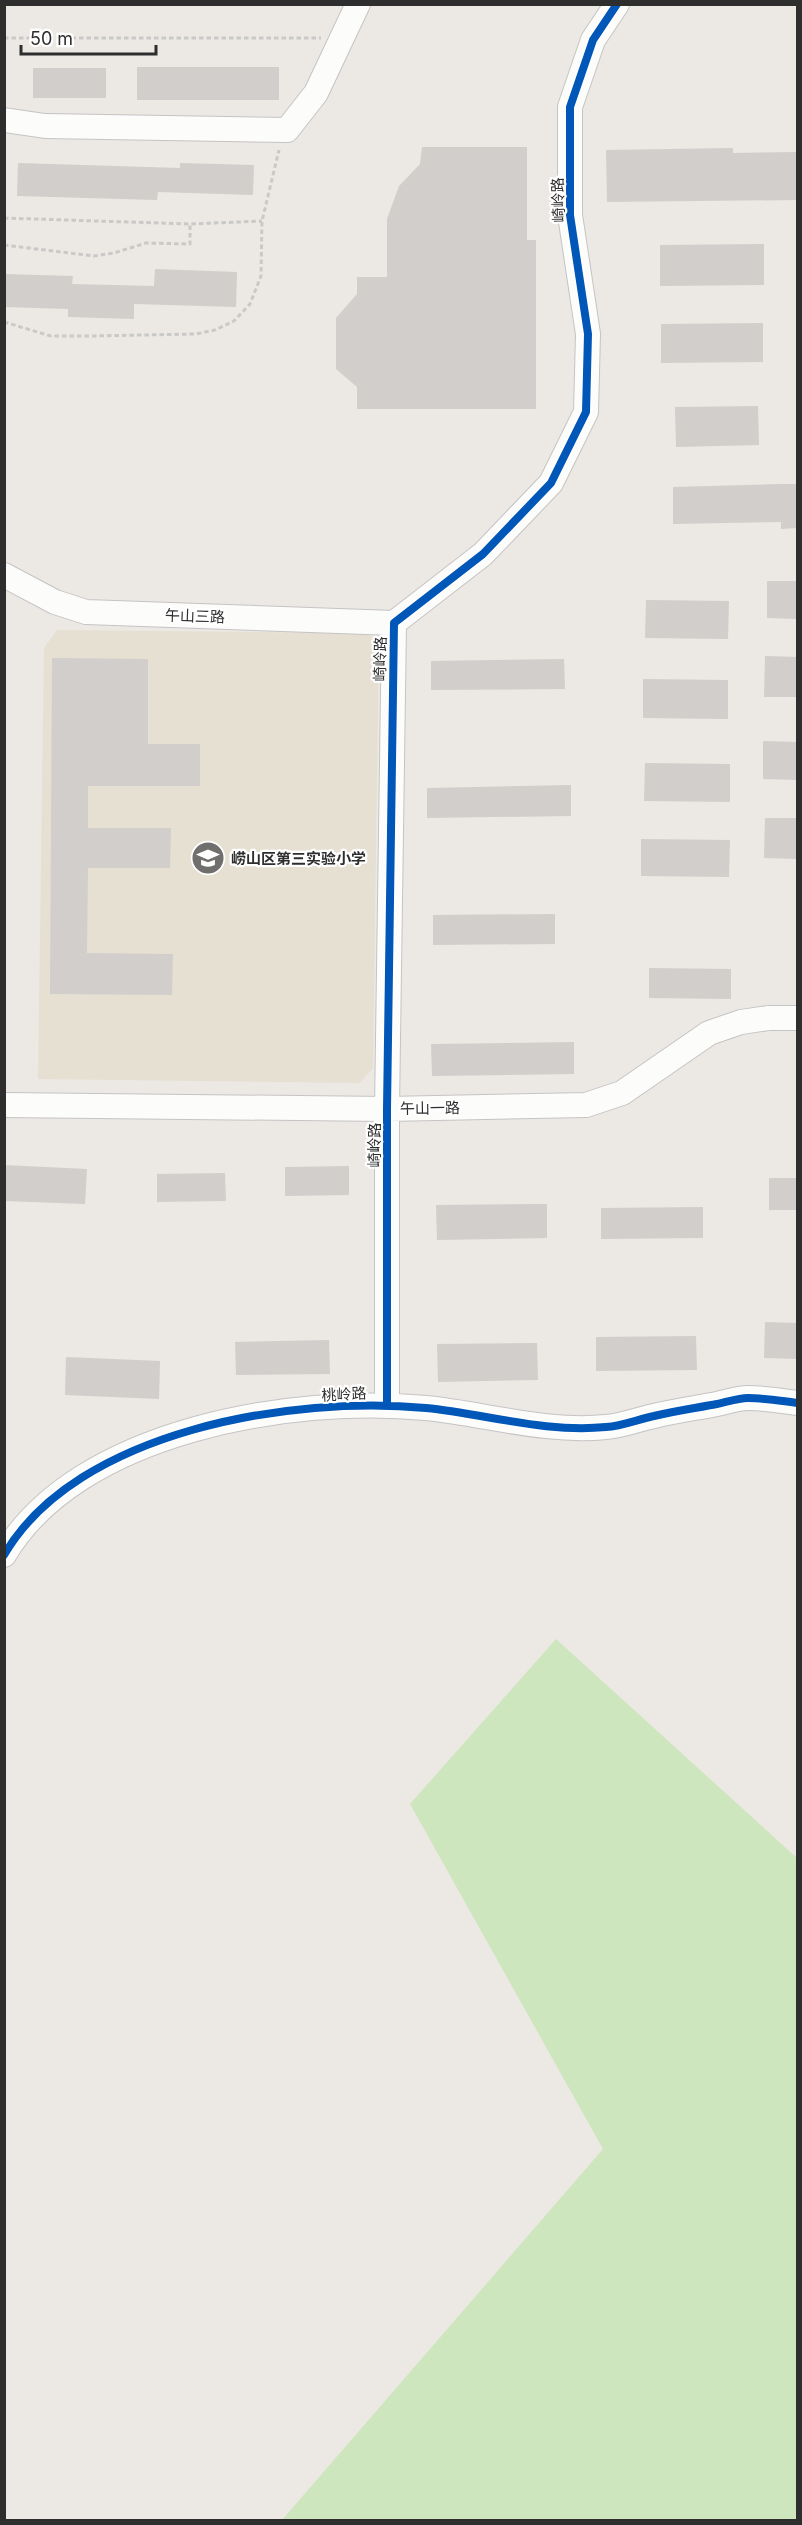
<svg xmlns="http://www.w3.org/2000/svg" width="802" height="2525" font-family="Inter,'Noto Sans SC',sans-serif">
  <rect width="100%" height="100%" fill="#ece8e4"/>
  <path fill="#e6e0d3" d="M57,630L367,633L379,643L373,1068L360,1083L38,1079L44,648Z"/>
  <path fill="#cee6be" d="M556,1639L797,1858V2520H282L603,2149L410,1804Z"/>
  <path fill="#d1cecb" d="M137,67H279V100H137Z
    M33,68H106V98H33Z
    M422,147H527V240H536V409H357V387L336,369V318L357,294V277H387V219L399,186L420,164Z
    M733,148V153L798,152V200L607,202L606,150Z
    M18,163L180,168V163L254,165L253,195L158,192L157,200L17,196Z
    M764,244V285L660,286V245Z
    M155,269L237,272L236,307L134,304V319L68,317V309L4,307V274L73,276L72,284L154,286Z
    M763,323V362L661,363V324Z
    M758,406L759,445L676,447L675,407Z
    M780,484H798V528L781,529V522L673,524V487Z
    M767,581H798V619L767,618Z
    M646,600L729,601L728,639L645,638Z
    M765,656L798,657V697H764Z
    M52,658L148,659V744H200V786H88V828H171L170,868H88L87,953L173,954L172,995L50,994Z
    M564,659L565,689L431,690V661Z
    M643,679L728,680V719L643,718Z
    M763,741L798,742V780L763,779Z
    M645,763L730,764V802L644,801Z
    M571,785V816L427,818V788Z
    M765,818H798V859L764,858Z
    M641,839L730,840L729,877L641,876Z
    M555,914V944L433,945V915Z
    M649,968L731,969V999L649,998Z
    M574,1042V1074L432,1076L431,1044Z
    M4,1165L87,1169L85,1204L4,1201Z
    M349,1166V1195L285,1196V1167Z
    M225,1173L226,1201L157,1202V1174Z
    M769,1178H798V1210H769Z
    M547,1204V1238L437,1240L436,1205Z
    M703,1207V1238L601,1239V1208Z
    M765,1322L798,1323V1359L764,1358Z
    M696,1336L697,1370L596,1371V1337Z
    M329,1340L330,1374L236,1375L235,1342Z
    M537,1343L538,1380L438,1382L437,1344Z
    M66,1357L160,1361L159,1399L65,1395Z"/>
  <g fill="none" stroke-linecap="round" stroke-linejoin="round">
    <g stroke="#c5c4c5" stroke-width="26">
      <path id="minor" d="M4,120L45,126L287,130L316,93L358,4
        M4,575L55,602L86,612L394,623
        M4,1105L387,1109L586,1105L622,1093L709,1033L741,1022L769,1018H798
        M387,1406V1109L394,623L483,554L551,483L586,412L588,334L570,215V107L593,40L617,4
        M4,1555C77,1430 294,1395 426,1408C486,1414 545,1433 606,1427C622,1426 639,1419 654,1416C675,1411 696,1408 717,1404C727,1402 738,1398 748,1398C764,1398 781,1401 798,1403"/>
    </g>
    <path stroke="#c9c9c8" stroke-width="3" stroke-dasharray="4.5 3" stroke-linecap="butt" d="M4,38H321
      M4,218L190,224L262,221
      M4,245L94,256L114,253L146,243L190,244V224
      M4,322L51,336H90L196,334L215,330L234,321L250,304L261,276L262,221L279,150"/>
    <use href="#minor" stroke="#fcfcfb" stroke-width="24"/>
    <g stroke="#fff" stroke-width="11">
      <path id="cycleway" d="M387,1406V1109L394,623L483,554L551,483L586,412L588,334L570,215V107L593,40L617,4
        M4,1555C77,1430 294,1395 426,1408C486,1414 545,1433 606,1427C622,1426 639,1419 654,1416C675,1411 696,1408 717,1404C727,1402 738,1398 748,1398C764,1398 781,1401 798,1403"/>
    </g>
    <use href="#cycleway" stroke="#0057b8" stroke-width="8"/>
  </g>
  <defs>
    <g id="school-disc" transform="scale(1.725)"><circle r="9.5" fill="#706f6e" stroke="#fff"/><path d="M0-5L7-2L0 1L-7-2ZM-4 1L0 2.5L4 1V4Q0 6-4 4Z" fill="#fff"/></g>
  </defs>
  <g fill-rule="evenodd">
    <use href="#school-disc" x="208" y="858"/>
  </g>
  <g text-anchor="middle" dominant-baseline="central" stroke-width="4.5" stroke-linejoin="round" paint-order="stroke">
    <g font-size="15" fill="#2e2e2e" stroke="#fff">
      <text transform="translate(558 200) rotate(-92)">崎岭路</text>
      <text transform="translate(195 616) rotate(2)">午山三路</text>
      <text transform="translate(380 659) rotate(-89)">崎岭路</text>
      <text transform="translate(430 1108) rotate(-1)">午山一路</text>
      <text transform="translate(374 1145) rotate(-90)">崎岭路</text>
      <text transform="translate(344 1394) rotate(-3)">桃岭路</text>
    </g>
    <g font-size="15" font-weight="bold" fill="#2e2e2e" stroke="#fff" text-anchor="start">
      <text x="231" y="858">崂山区第三实验小学</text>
    </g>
  </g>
  <rect width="802" height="2525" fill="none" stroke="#2e2e2e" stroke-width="12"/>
  <path d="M21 45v9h135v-9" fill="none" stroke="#2e2e2e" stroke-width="3"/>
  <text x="30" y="45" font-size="18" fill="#2e2e2e" stroke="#ffffff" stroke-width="4.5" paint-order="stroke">50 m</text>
</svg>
